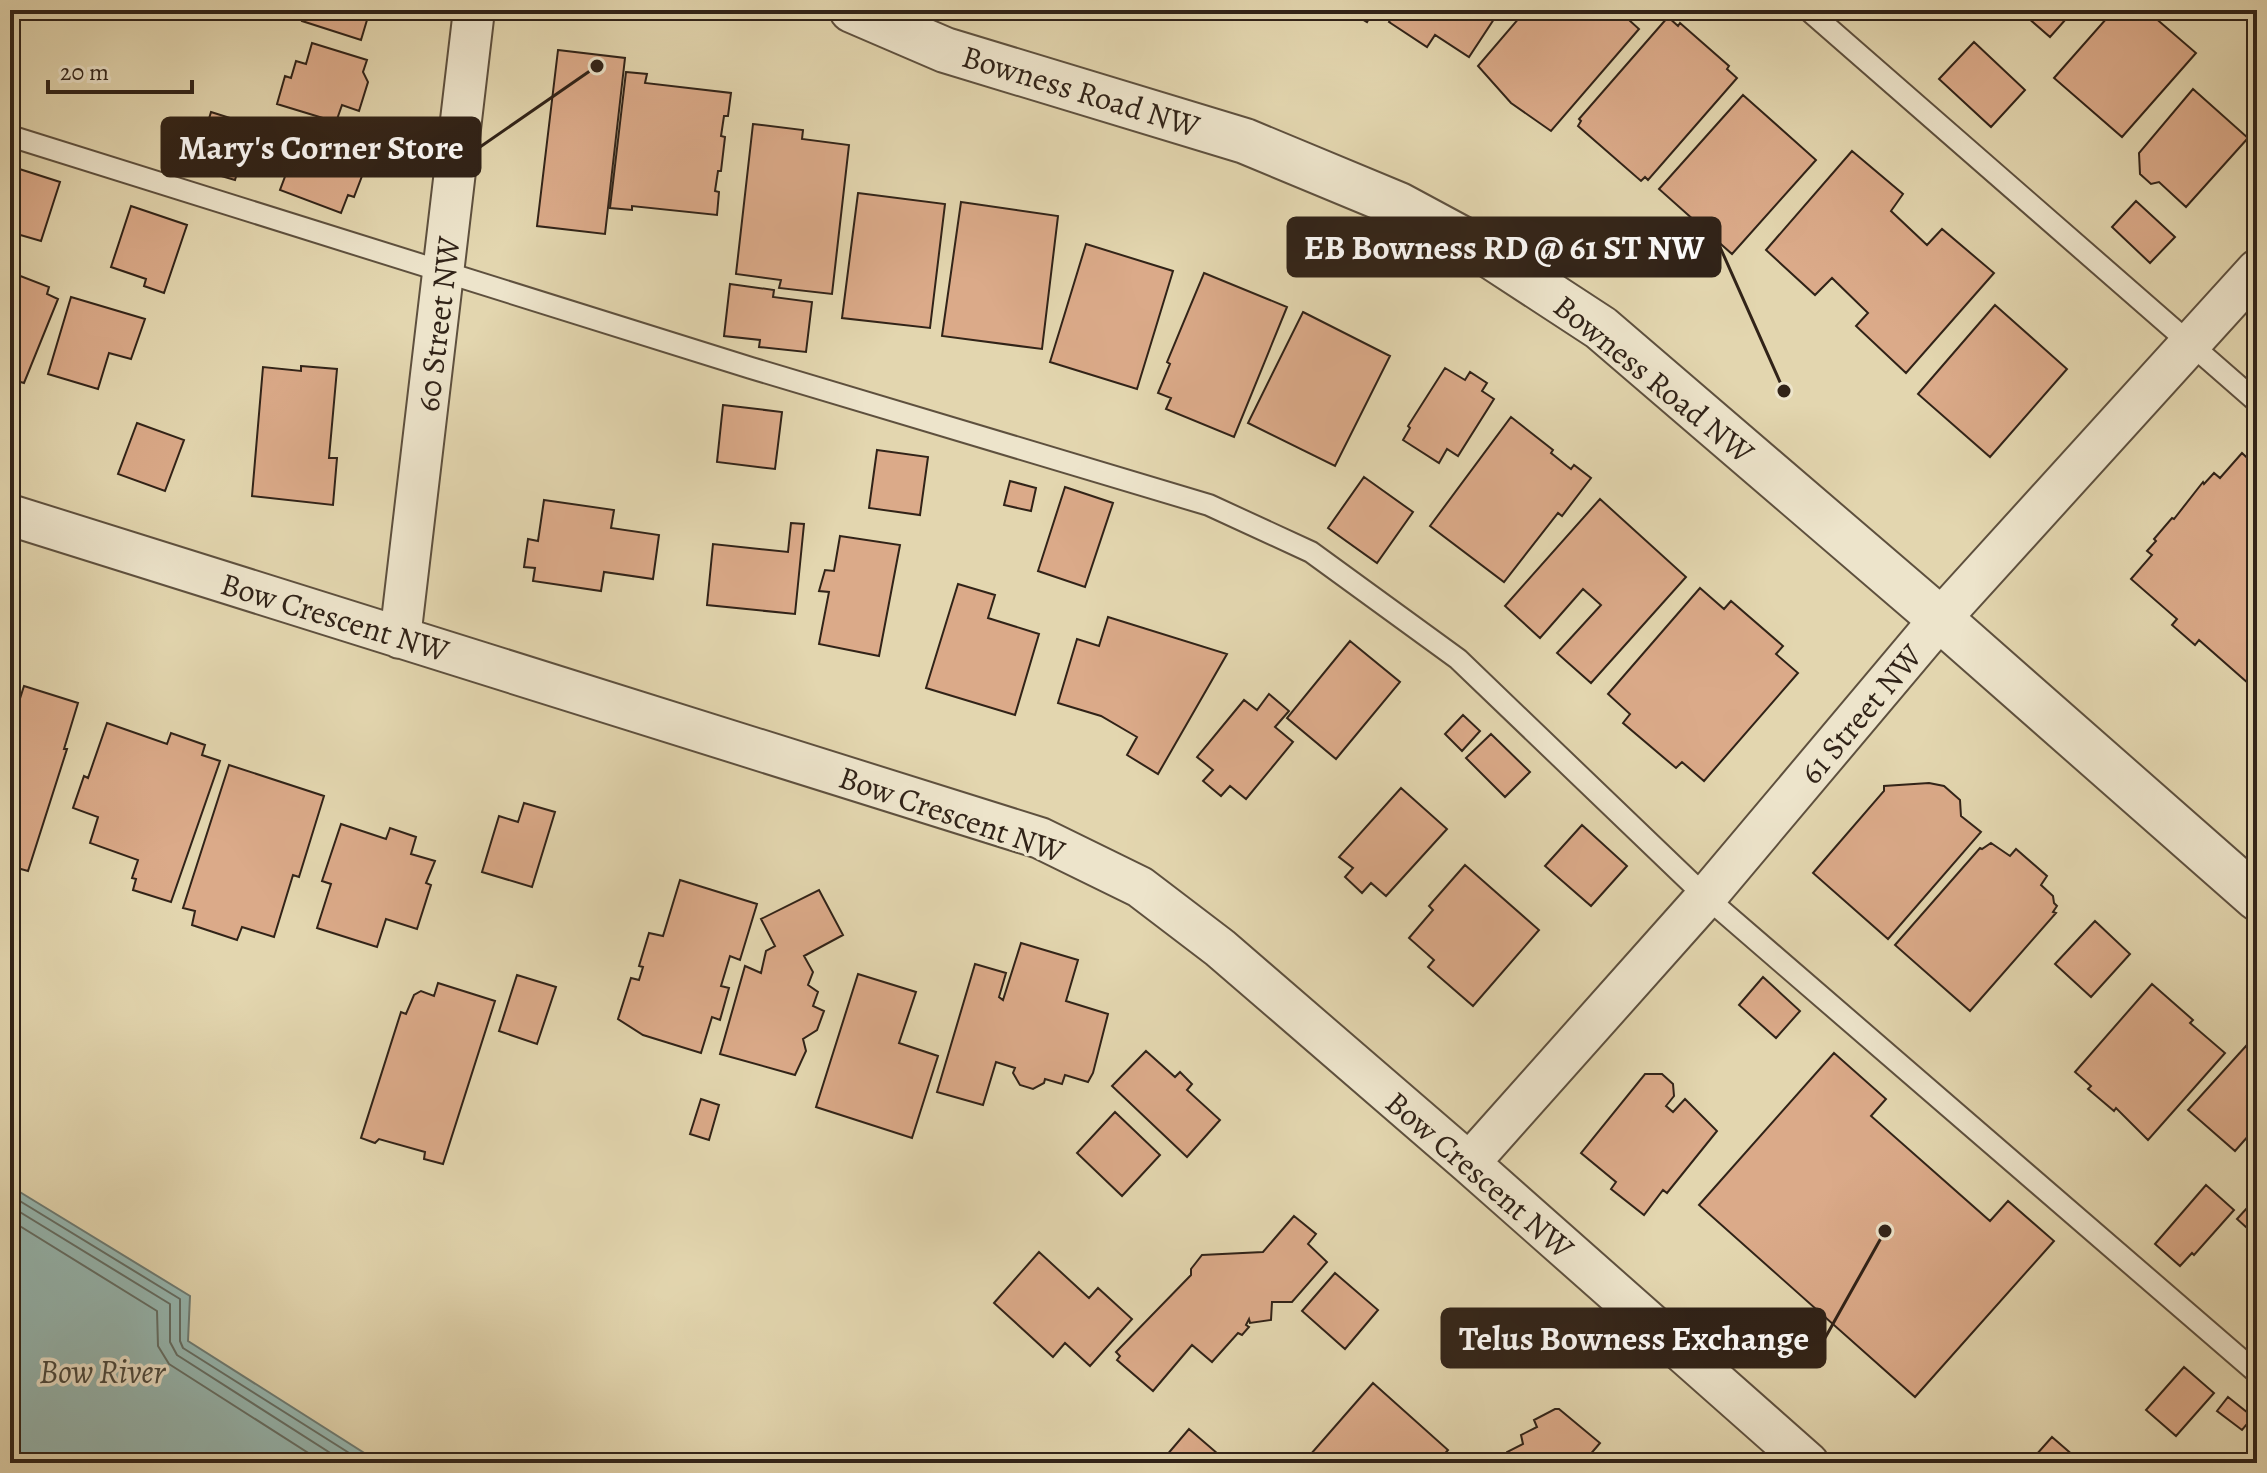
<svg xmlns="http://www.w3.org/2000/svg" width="2267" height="1473" font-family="Alegreya,serif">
  <rect width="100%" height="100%" fill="#e3d6af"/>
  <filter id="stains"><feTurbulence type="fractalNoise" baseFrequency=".0025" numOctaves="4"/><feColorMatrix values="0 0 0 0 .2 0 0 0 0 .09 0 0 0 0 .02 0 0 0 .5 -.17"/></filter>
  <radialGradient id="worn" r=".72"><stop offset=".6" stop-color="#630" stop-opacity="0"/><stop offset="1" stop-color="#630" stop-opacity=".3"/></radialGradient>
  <path fill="#96b8b2" stroke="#6e7c74" stroke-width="2" d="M10,1186L190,1296L188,1341L380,1463H10Z"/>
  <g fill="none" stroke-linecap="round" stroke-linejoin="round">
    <path stroke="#646e65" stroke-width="2" d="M10,1195L180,1299V1341L183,1348L365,1463
      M10,1206L170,1304V1342L177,1355L346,1463
      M10,1220L157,1311L158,1346L169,1364L324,1463"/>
  </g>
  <path fill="#dbaa89" stroke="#312318" stroke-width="2" d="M305,10H370L361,40L302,21Z
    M1347,10H1374L1367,22Z
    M1396,10H1500L1469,57L1435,35L1427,47L1389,22Z
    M1526,10H1618L1639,29L1551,131L1511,103L1478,66Z
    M2019,10H2074L2050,37Z
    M2114,10H2146L2196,53L2122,137L2054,78Z
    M1668,17L1678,26L1680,23L1729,66L1727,69L1737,78L1648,180L1645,177L1641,181L1578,126L1581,121L1579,119Z
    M1974,42L2025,90L1991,127L1939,79Z
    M312,43L367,60L363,72L368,82L359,111L342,105L336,122L277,104L285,76L291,78L296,61L306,64Z
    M558,50L625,58L605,234L537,226Z
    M626,72L647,74L645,83L731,93L728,116H724L721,136L725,137L721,171H718L715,191L719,192L717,215L632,206V210L610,208Z
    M2193,89L2248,138L2186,207L2159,182L2151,184L2140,174L2139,153Z
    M1743,95L1816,160L1732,254L1659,189Z
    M211,112L252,125L235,180L194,168Z
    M753,124L803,130L802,139L849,145L832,294L779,288L781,280L736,274Z
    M301,134L358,151L353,172L362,176L354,197L348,195L341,213L280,190Z
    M1852,151L1903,194L1891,211L1927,245L1942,229L1994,273L1906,373L1856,326L1868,313L1832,278L1815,295L1766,250Z
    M10,166L60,182L41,241L10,232Z
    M858,193L945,204L930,328L842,318Z
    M2136,201L2175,237L2150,263L2112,227Z
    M961,202L1058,216L1042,349L942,336Z
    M131,206L187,225L164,293L144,286L146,279L111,267Z
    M1086,244L1173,271L1137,389L1050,362Z
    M10,272L49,287L47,294L58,299L24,383L17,381L16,385L10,382Z
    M1204,273L1287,307L1234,437L1166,409L1171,398L1158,393L1170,364L1167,362Z
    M730,284L774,290L773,297L812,302L806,352L759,347L760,340L724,336Z
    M71,297L145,319L131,359L109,353L98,389L48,374Z
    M1995,305L2067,369L1990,457L1918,394Z
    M1303,312L1390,356L1335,466L1248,423Z
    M301,366L337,369L329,458H337L333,505L252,496L263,367L301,371Z
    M1445,368L1465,380L1470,372L1487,383L1482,391L1494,399L1458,456L1447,449L1439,463L1403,440L1410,428L1408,426Z
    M723,405L782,412L775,469L717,462Z
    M1511,417L1553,450L1551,453L1567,466L1571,469L1574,465L1591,478L1562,516L1558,513L1504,582L1430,526Z
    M137,423L184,440L165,491L118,474Z
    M877,450L928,457L920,515L869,508Z
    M2242,453L2257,467V691L2199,640L2195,645L2172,625L2177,619L2131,579L2152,555L2147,551L2156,541L2154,539L2172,518L2174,519L2203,482L2204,484L2214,473L2220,478Z
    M1364,477L1413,512L1377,563L1328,528Z
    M1010,481L1036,488L1031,511L1004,505Z
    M1065,487L1113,503L1085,587L1038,571Z
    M1600,499L1686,577L1591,683L1557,653L1601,605L1583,589L1540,638L1505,606Z
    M544,500L614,510L611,528L659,535L653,579L604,572L601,591L533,581L535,568L524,567L528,539L538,541Z
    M791,523L804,524L795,614L707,605L713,544L788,552Z
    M840,536L900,545L879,656L819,644L829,592L819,591L825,570L834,571Z
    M958,584L995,595L988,618L1039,634L1015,715L926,688Z
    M1700,588L1724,609L1731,601L1783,646L1776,654L1798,673L1704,781L1682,762L1676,768L1623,723L1630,714L1608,694Z
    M1108,617L1227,654L1158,774L1127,755L1137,737L1101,716L1058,703L1077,639L1099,646Z
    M1350,641L1400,682L1336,759L1287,718Z
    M24,686L78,703L64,749H67L28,871L10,866V730Z
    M1269,694L1289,711L1275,727L1293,742L1246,799L1230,786L1221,796L1203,781L1213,770L1197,757L1244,700L1257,710Z
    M1463,715L1480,731L1462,751L1445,734Z
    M107,723L167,744L171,733L205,745L202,755L220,761L171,902L133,890L136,879L132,878L138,860L90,843L98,817L73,808L84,776L88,778Z
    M1491,734L1530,772L1505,797L1466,758Z
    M229,765L324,796L299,877L293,875L274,937L242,927L237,940L192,925L195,911L183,908Z
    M1929,783L1944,786L1960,800L1961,816L1981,832L1888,939L1813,873L1884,791V786Z
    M1401,788L1447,829L1386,896L1371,883L1362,893L1345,877L1353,868L1339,857Z
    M524,803L555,812L532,887L482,872L499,816L518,822Z
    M341,824L386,839L390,828L416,837L411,854L435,861L426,883L431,885L417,929L386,919L377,947L317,928L331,884L322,881Z
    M1582,825L1627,866L1591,906L1545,866Z
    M1991,843L2010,856L2016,849L2047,876L2041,885L2053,896L2054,903L2057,906L2053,912L2056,913L1970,1011L1895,945L1980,848L1982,849Z
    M1465,865L1539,930L1473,1006L1428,967L1434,960L1409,938L1433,910L1429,906Z
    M680,880L757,904L740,960L730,956L721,986L729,988L720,1020L712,1017L701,1053L643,1035L618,1019L631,978L639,980L643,967L639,966L649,933L663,936Z
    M819,890L843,935L804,956L813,972L808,985L818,992L813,1006L824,1011L817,1030L803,1039L806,1051L795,1075L720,1054L745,966L761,973L766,951L775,946L761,919Z
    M2095,921L2130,954L2091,997L2055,964Z
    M1021,943L1078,960L1066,1001L1108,1014L1093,1073L1088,1082L1065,1075L1062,1084L1045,1079L1044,1083L1033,1089L1020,1085L1013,1073L1015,1068L996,1062L983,1105L937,1092L975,964L1006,973L999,997L1003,1000Z
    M858,974L916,992L899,1043L938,1056L912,1138L816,1107Z
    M517,975L556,987L537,1044L499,1031Z
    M1763,977L1800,1011L1776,1038L1739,1005Z
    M438,983L495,1001L443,1164L424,1159L425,1152L379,1139L375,1143L361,1138L401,1012L406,1014L414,995L421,991L434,996Z
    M2152,984L2193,1020L2190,1023L2225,1053L2148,1140L2116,1108L2114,1111L2088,1089L2091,1086L2075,1072Z
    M2246,1046L2257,1056V1140L2250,1134L2235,1151L2188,1110Z
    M1146,1051L1175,1077L1180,1072L1192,1084L1187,1090L1220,1120L1187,1157L1112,1086Z
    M1834,1053L1886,1099L1871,1116L1990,1221L2008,1201L2054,1241L1915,1397L1699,1205Z
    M1645,1074H1662L1673,1084L1674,1096L1666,1106L1673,1112L1685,1099L1717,1131L1667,1193L1663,1190L1644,1215L1611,1189L1616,1182L1581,1153Z
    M701,1099L719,1105L709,1140L690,1134Z
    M1115,1112L1160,1155L1122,1196L1077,1153Z
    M2206,1185L2234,1210L2194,1255L2192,1253L2180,1266L2155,1244Z
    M2257,1197V1237L2237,1219Z
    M1294,1216L1316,1234L1308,1244L1327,1262L1292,1302H1272L1271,1320L1250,1323L1249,1319L1246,1325L1249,1327L1242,1335L1238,1333L1212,1362L1192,1345L1153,1391L1117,1360L1120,1356L1116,1352L1191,1275V1269L1202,1255L1263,1252Z
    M1039,1252L1089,1298L1098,1288L1132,1319L1090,1366L1065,1343L1053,1357L994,1303Z
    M1335,1273L1378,1310L1345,1349L1302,1311Z
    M2184,1367L2214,1393L2176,1436L2146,1410Z
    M1373,1383L1448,1450L1437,1463H1303Z
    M2228,1397L2253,1417L2242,1430L2217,1411Z
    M1555,1409H1559L1600,1443L1583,1463H1508L1507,1452L1523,1444L1521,1435L1537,1427L1534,1420Z
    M1189,1429L1225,1460L1222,1463H1160Z
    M2052,1437L2082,1463H2029Z"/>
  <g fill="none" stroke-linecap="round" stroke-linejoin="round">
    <g stroke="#5e503e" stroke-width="24">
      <path id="service" d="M1808,10L2257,402
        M10,136L751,368L1209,505L1311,552L1458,659L1706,897L2257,1373"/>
    </g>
    <g stroke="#5e503e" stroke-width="44">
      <path id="minor" d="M10,515L1040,838L1140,887L1220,948L1469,1163L1808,1463
        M400,638L474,10
        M1469,1163L1706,897L1940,619L2257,270"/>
    </g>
    <g stroke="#5e503e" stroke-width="48">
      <path id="tertiary" d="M852,10L945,50L1245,141L1399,205L1477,247L1601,328L1940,619L2257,898"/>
    </g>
    <use href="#service" stroke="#ede4cb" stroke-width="20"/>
    <use href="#minor" stroke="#ede4cb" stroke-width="40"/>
    <use href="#tertiary" stroke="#ede4cb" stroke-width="44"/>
  </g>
  <g text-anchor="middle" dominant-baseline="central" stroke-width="7" stroke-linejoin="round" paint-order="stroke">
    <g font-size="32" fill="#312318" stroke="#ede4cb">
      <text transform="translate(1081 91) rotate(17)">Bowness Road NW</text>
      <text transform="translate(438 324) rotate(-83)">60 Street NW</text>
      <text transform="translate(1654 379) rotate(39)">Bowness Road NW</text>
      <text transform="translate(335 617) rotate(17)">Bow Crescent NW</text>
      <text transform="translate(1861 714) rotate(-50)">61 Street NW</text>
      <text transform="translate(952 814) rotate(19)">Bow Crescent NW</text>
      <text transform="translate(1480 1175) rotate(41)">Bow Crescent NW</text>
    </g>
    <g font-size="34" font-style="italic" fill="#4a483e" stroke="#ede4cb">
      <text x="102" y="1371">Bow River</text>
    </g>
  </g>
  <path fill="none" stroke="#312318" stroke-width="3" d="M597 66L480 147M1784 391L1720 247M1885 1231L1825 1338"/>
  <g fill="#312318" stroke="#ede4cb" stroke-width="3">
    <circle cx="597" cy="66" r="8"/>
    <circle cx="1784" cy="391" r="8"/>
    <circle cx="1885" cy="1231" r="8"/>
  </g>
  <g fill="#312318" stroke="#312318" stroke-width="3">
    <rect x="162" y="118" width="318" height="58" rx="8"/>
    <rect x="1288" y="218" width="432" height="58" rx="8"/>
    <rect x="1442" y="1309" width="383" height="58" rx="8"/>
  </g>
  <g font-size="34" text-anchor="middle" font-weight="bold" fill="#fff">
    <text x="321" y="159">Mary's Corner Store</text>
    <text x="1504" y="259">EB Bowness RD @ 61 ST NW</text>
    <text x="1634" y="1350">Telus Bowness Exchange</text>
  </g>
  <rect width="2267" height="1473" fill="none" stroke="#e3d6af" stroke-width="40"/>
  <rect x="12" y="12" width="2243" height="1449" fill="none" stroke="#312318" stroke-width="4"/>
  <rect x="20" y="20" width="2227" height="1433" fill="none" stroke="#312318" stroke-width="2"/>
  <path d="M48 80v12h144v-12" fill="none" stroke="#312318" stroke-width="4"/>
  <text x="60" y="80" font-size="24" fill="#312318" stroke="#ede4cb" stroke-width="6" paint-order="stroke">20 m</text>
  <rect width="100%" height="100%" filter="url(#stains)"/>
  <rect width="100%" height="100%" fill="url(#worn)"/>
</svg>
